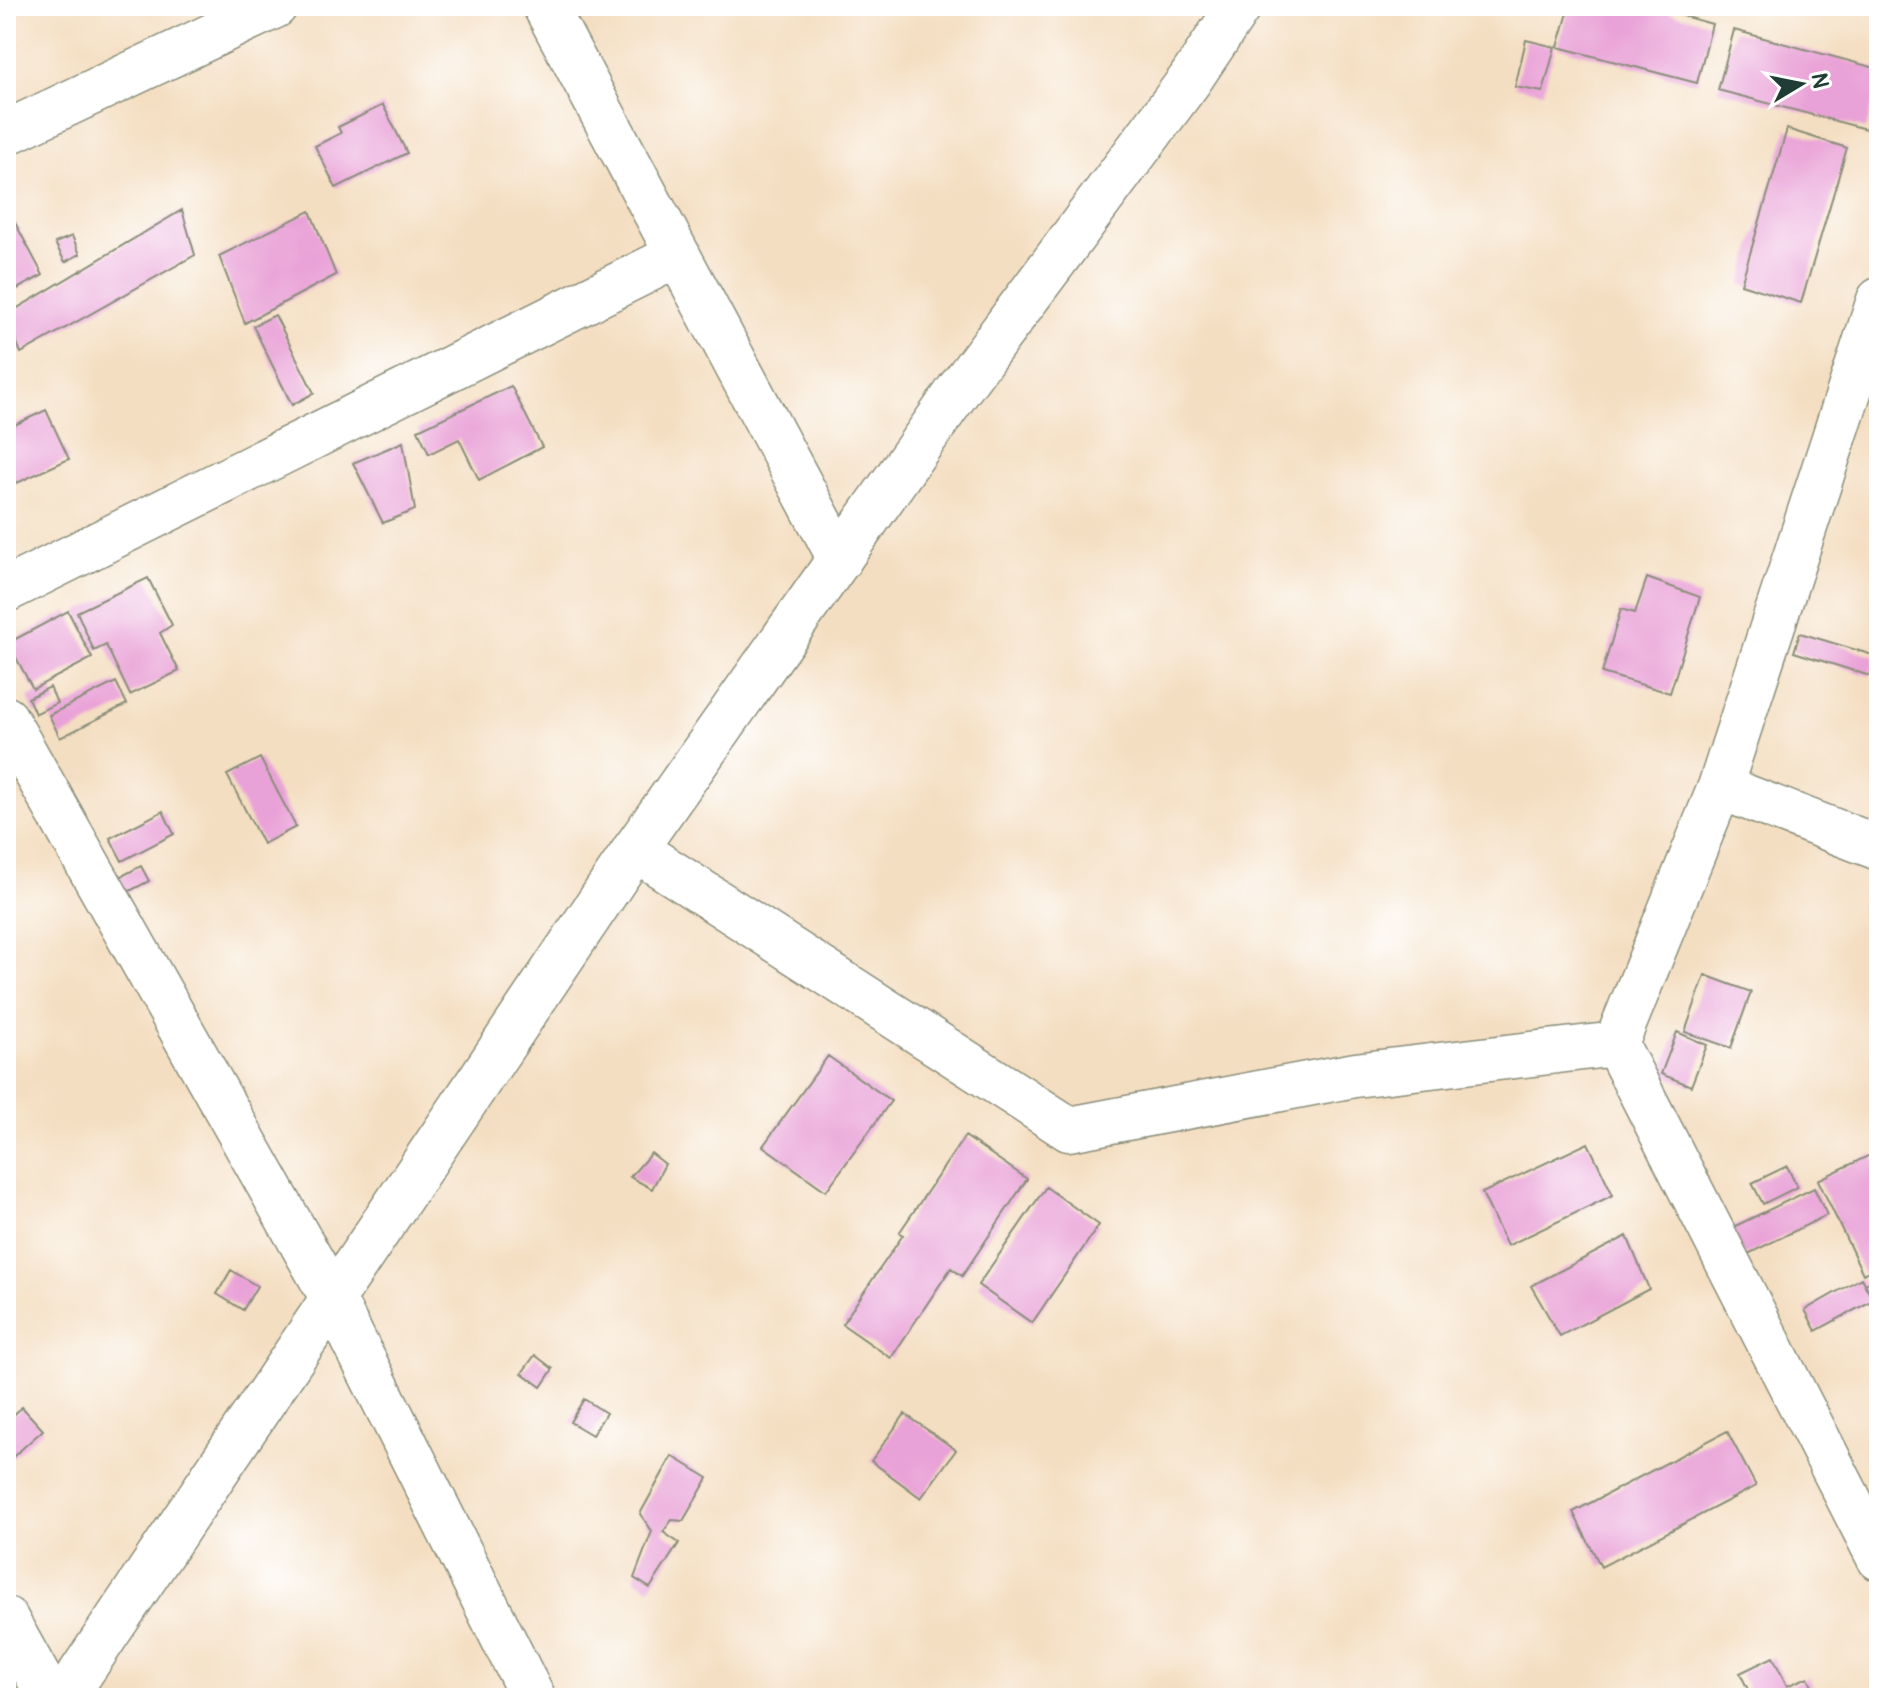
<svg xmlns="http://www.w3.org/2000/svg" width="1885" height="1704" font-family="Pangolin,sans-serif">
  <rect width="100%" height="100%" fill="#fff"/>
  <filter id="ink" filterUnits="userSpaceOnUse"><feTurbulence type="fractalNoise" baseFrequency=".0125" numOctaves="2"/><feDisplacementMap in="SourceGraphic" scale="16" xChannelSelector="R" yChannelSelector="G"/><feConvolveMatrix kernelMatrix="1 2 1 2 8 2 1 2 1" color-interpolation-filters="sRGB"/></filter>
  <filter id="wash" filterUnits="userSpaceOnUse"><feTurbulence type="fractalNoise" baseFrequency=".006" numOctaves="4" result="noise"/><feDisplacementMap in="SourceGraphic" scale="32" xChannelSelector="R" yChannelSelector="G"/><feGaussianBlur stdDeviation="1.8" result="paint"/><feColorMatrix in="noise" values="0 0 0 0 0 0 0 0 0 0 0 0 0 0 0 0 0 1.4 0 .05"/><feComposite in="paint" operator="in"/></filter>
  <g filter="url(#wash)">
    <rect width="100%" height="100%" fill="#f4dec1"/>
    <g id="blocks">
      <path fill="#e9a2d7" d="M1570,6H1647L1712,24L1697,83L1558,47Z
        M1734,30L1879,69V80L1866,129L1718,90Z
        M1526,40L1555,47L1543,92L1515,87Z
        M383,105L407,153L336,188L315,146L341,133L338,127Z
        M1787,129L1847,148L1801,303L1741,284Z
        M6,206L43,275L6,295Z
        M182,210L195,255L21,353L6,315Z
        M310,211L336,275L245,323L219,256Z
        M72,236L80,254L65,262L55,243Z
        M275,315L314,393L292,405L253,326Z
        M511,386L542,447L479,480L459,439L429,454L418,430Z
        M46,410L69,459L17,483L6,458V429Z
        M403,442L415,510L383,523L353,463Z
        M148,578L172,625L160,633L179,671L130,695L106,645L94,651L77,612Z
        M1647,578L1700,597L1670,693L1602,673L1621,609L1635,613Z
        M68,611L92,658L33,689L8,643Z
        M1800,633L1876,656L1870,676L1794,652Z
        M116,682L127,704L60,738L49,715Z
        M50,687L57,703L35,714L28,698Z
        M260,758L296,827L263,844L227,775Z
        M163,811L174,834L122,861L110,838Z
        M141,866L149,881L126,893L118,878Z
        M1705,975L1751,992L1731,1048L1685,1032Z
        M1677,1032L1707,1045L1691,1086L1661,1074Z
        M828,1056L891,1101L826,1191L763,1146Z
        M965,1136L1027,1179L962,1276L951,1268L891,1358L842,1324L903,1235L899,1233Z
        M1588,1143L1613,1195L1507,1246L1482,1193Z
        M651,1153L665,1164L652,1189L630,1177Z
        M1872,1154L1879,1169V1266L1863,1274L1818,1180Z
        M1787,1166L1797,1187L1763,1204L1752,1183Z
        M1046,1187L1099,1225L1032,1323L978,1285Z
        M1814,1188L1827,1215L1742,1257L1729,1229Z
        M1627,1236L1649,1289L1560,1336L1531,1286Z
        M231,1270L257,1286L243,1310L217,1294Z
        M1879,1276V1309L1865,1284Z
        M1861,1278L1873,1300L1816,1331L1805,1310Z
        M535,1355L553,1369L541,1387L522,1373Z
        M584,1399L606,1413L592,1435L570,1422Z
        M22,1407L43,1430L6,1463V1422Z
        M905,1414L956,1450L921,1498L871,1461Z
        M1727,1431L1756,1486L1601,1567L1573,1512Z
        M672,1456L708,1478L683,1521L672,1520L663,1532L679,1543L650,1588L634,1578L652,1531L640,1514Z
        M1773,1657L1787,1686L1808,1677L1818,1698H1752L1740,1673Z"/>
    </g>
  </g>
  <g filter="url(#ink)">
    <use href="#blocks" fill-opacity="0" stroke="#8a8e7a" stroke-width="2"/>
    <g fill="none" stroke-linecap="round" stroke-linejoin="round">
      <g stroke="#8a8e7a" stroke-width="47">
        <path id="minor" d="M545,6L840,559
          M6,133L275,6
          M1879,300L1720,787L1616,1044L1879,1558
          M6,590L678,255
          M6,719L333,1299L533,1698
          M1720,787L1879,848
          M635,849L1069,1129L1355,1075L1616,1044
          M6,1619L50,1698"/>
      </g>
      <g stroke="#8a8e7a" stroke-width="47">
        <path id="major" d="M64,1698L635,849L960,388L1189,81L1239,6"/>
      </g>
      <use href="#minor" stroke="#fff" stroke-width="44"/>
      <use href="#major" stroke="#fff" stroke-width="44"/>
    </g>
  </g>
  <rect width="1885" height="1704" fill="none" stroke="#fff" stroke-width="32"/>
  <g transform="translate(1801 84) rotate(80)" stroke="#ffffff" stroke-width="6" paint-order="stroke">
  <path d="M0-6L14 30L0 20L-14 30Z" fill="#1f3d34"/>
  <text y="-12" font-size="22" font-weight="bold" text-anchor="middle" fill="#1f3d34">N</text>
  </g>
</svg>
